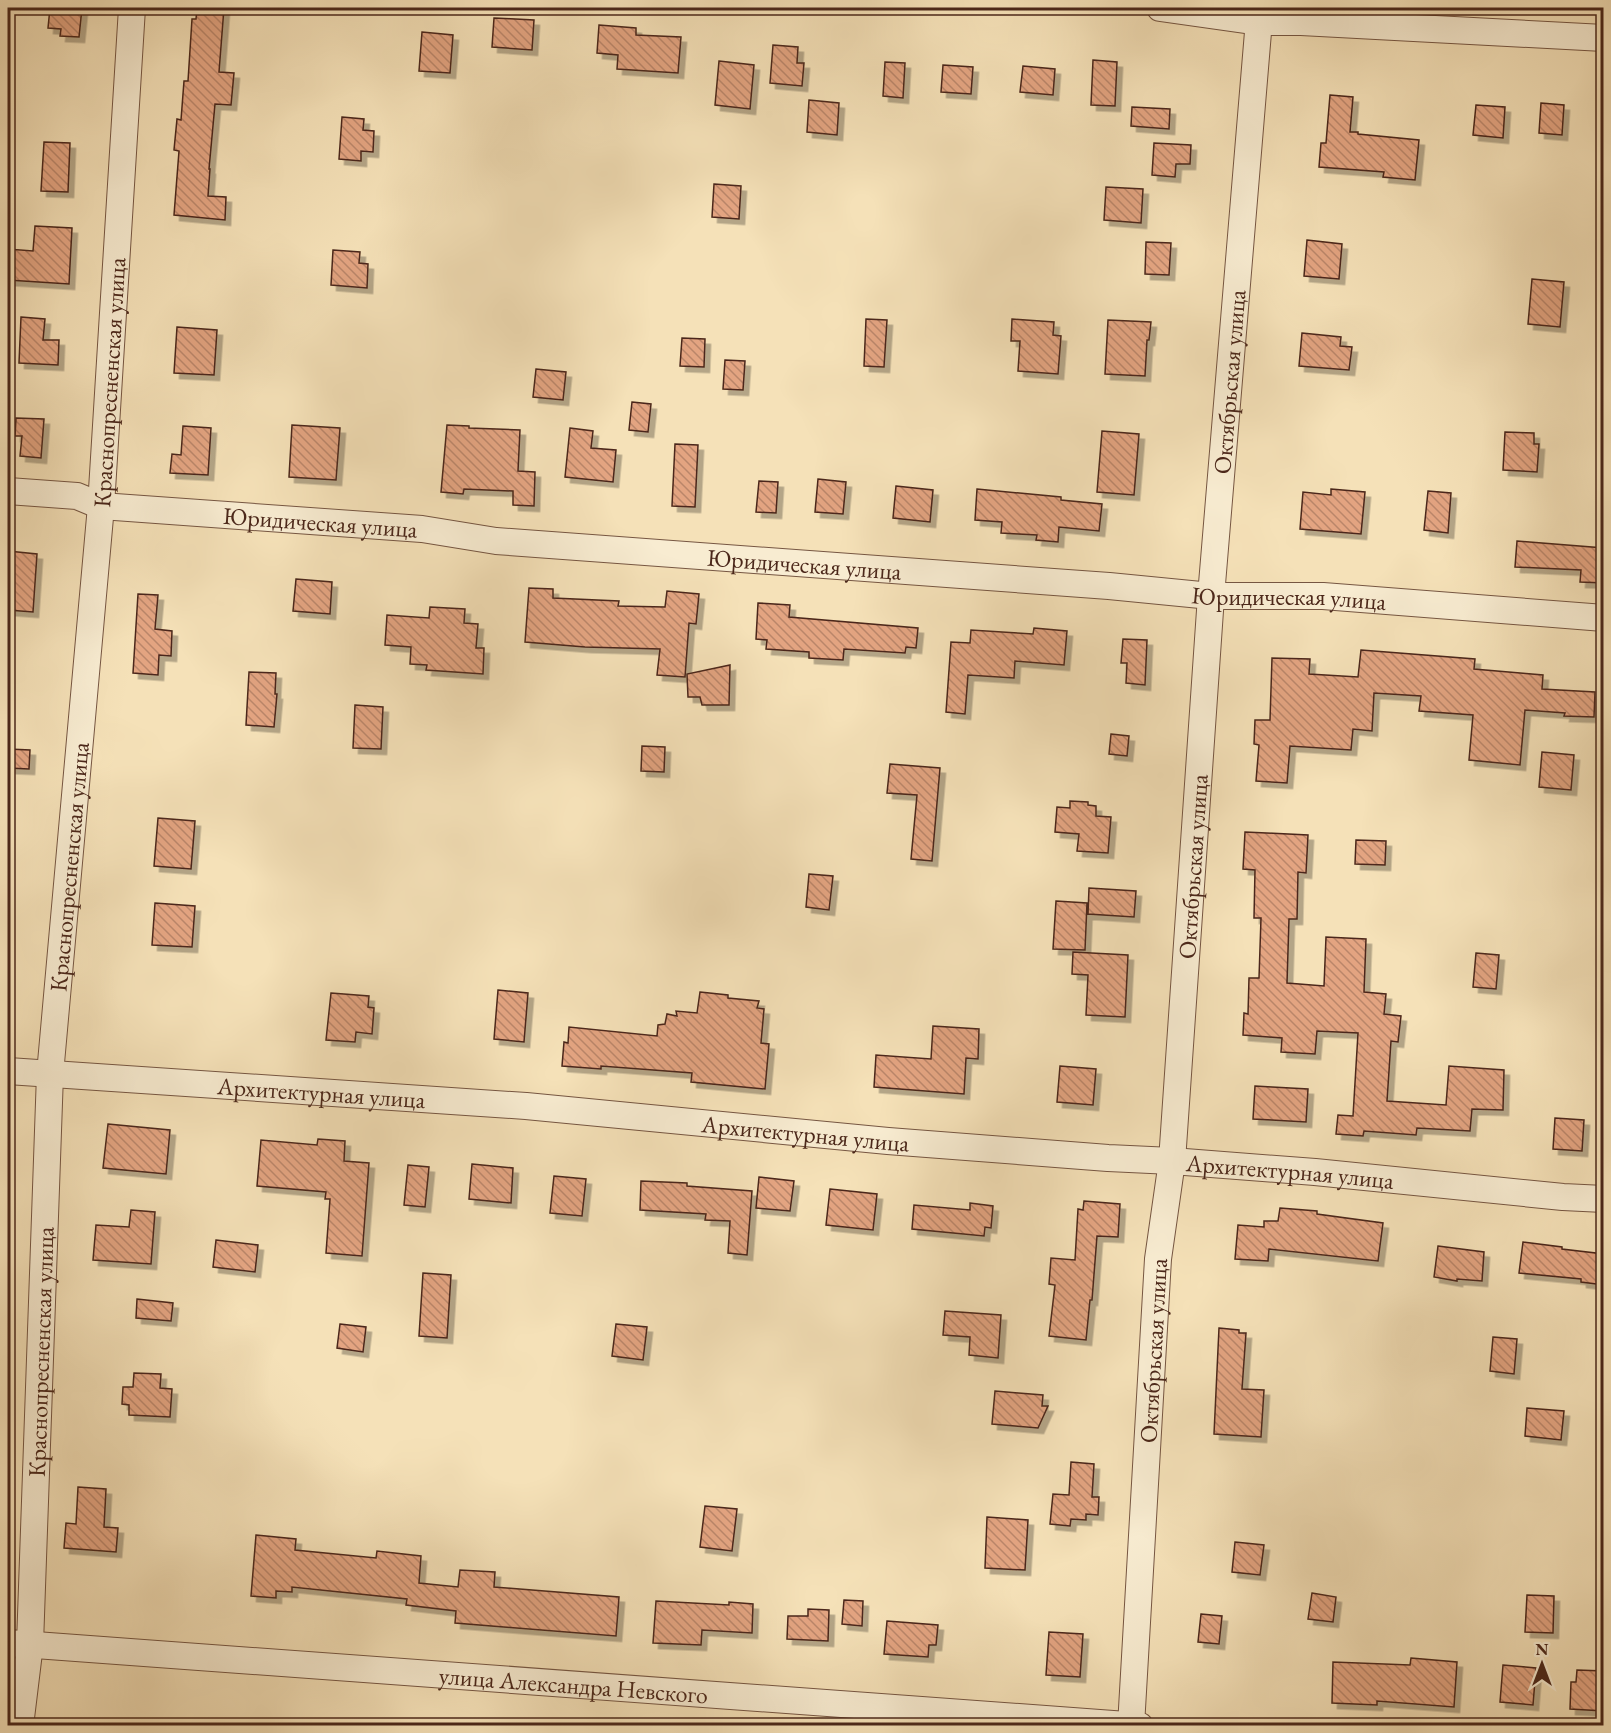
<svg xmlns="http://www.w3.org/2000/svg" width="1611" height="1733" font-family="'EB Garamond',serif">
  <defs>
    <pattern id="building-back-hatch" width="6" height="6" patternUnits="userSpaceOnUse" patternTransform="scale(1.5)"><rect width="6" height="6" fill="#e3a481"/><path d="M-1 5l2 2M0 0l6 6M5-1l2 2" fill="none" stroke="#ba8669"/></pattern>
    <filter id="shadow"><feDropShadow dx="5.5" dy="5.5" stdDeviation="0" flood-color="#0004"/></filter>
  </defs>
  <rect width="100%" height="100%" fill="#f5e1b8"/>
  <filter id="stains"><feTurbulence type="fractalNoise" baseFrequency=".00333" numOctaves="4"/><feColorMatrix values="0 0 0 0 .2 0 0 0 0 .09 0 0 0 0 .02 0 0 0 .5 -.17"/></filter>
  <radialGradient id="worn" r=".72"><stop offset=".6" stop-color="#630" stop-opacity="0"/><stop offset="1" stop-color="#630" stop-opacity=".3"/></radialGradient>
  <path fill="url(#building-back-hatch)" stroke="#4b271a" stroke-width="1.5" filter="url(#shadow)" d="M50,8H82L79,37L60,36L61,29L48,28Z
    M197,8H224L219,72L234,73L231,105L215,104L209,169H210L208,196L226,197L225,220L174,215L179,151L174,150L177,119L181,120L184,81H188L192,19H196Z
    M494,18L534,20L532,50L492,47Z
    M599,25L636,28V35L681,37L678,73L617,69L618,55L597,53Z
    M422,32L453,35L450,73L419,71Z
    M773,45L798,47L797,63H804L802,86L770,83Z
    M1093,60L1117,62L1115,106L1091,105Z
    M719,61L754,65L750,109L715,105Z
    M885,62L905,63L903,98L883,96Z
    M943,65L973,67L971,94L941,92Z
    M1023,66L1055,69L1053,95L1020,92Z
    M1330,95L1353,97L1350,132H1358V134L1419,140L1415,180L1383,177L1384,172L1319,167L1321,143H1326Z
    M809,100L839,103L837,135L807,132Z
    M1541,103L1564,105L1562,135L1539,133Z
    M1476,105L1505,107L1503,138L1473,135Z
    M1132,107L1170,109L1169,129L1131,126Z
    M342,117L364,119L363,130L374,131L373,152L361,151V161L339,159Z
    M44,142L70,143L68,192L41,191Z
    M1154,143L1191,145L1190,164H1176L1175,177L1152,175Z
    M714,184L741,186L739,219L712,217Z
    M1106,187L1143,189L1141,223L1104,220Z
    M35,226L72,228L69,284L8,280V249L33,251Z
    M1307,240L1342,244L1339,279L1304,276Z
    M1146,242L1171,243L1169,275L1145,274Z
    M333,250L360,252L359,263L368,264L367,288L331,285Z
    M1532,279L1564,282L1560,327L1528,324Z
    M21,317L45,319L43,340H59L58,365L19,363Z
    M866,319L887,320L884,367L864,366Z
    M1012,319L1054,322L1053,335L1061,336L1058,374L1018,371L1020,341H1011Z
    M1108,320L1151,322L1149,340H1147L1145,376L1105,374Z
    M177,327L217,330L214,375L174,373Z
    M1302,333L1341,337L1340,346L1352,347L1349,370L1299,366Z
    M682,338L705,339L704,367L680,366Z
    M725,360L745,361L743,390L723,389Z
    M536,369L566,372L563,400L533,397Z
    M632,402L651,404L648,432L629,430Z
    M16,418L44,419L41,458L20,456L22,436H15Z
    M292,425L340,428L336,480L289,477Z
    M447,425L469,426V428L520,430L518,471L535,472L534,506L513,505V491L464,489L463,494L441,492Z
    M183,426L211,428L208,475L170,473L172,454L181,455Z
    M570,428L593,431L591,448L616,450L613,482L565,477Z
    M1102,431L1139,434L1134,495L1097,492Z
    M1505,432L1534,433V444H1539L1537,472L1503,470Z
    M675,444L698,445L695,507L672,506Z
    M818,479L846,482L843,514L815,512Z
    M759,481L778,482L776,513L756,512Z
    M896,486L933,490L930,522L893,518Z
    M977,489L1061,497V500L1102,504L1099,531L1059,527L1058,542L1036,540L1037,535L1001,533L1002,522L975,520Z
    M1331,489L1365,492L1361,534L1300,529L1303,492L1331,495Z
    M1428,491L1451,493L1448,533L1424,530Z
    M1517,541L1604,548V583L1580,582L1581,570L1515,567Z
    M8,551L37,554L33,612L8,610Z
    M296,579L332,582L330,614L293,611Z
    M529,588L553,589V598L619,601L618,606L665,607L667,591L699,594L696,624L689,623L685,677L657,675L660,649L585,647L525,642Z
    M138,594L158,595L155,629L172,631L171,656L159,655L158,675L133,673Z
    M758,603L790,605L789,617L918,628L916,648L906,647L905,653L844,649L843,660L809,658V652L766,649L767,640L756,639Z
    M430,607L465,609L464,623L478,624L476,648H484L483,674L426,670L427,665L410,664L411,647L385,645L387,615L429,618Z
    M1034,628L1067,631L1064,665L1015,661L1014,678L968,675L965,714L946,712L951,642L970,643L971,630L1033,634Z
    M1123,639L1147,640L1145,685L1126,683L1127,663H1121Z
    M1361,650L1475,659L1474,669L1543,675L1542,689L1595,692L1594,717L1564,716L1565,713L1525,710L1520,765L1469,760L1473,715L1419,711L1421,696L1374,693L1372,731L1353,729L1351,750L1290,746L1287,783L1256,781L1259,745L1254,744L1255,720H1270L1272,658L1310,659L1309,674L1358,677Z
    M730,665L729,705H702L700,697H688L687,674Z
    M249,672L276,673L275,694H277L274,727L246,725Z
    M355,705L383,707L381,749L353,748Z
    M1111,734L1129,736L1127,756L1109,754Z
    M642,746L665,747L664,772L641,771Z
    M8,749L30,750L29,769L8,768Z
    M1542,752L1574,755L1571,790L1539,787Z
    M890,764L940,768L932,861L911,859L917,795L887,793Z
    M1070,801L1088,802V805L1096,806V816L1111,817L1108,853L1077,851L1079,834L1055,832L1057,807L1070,808Z
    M158,818L195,821L191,869L154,866Z
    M1245,832L1308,835L1306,873L1298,872L1297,919H1289L1287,983L1324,986L1326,937L1366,939L1364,992L1386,994L1384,1014L1401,1016L1398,1042L1391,1041L1387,1101L1446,1105L1449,1066L1504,1070L1503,1110L1472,1109L1470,1131L1417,1128L1416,1135L1364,1131L1363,1136L1336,1134L1338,1115L1353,1116L1358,1033L1317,1031L1315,1054L1281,1052L1282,1038L1243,1035L1244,1013L1248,1014L1249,978H1259L1261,918H1254L1255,870L1243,869Z
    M1356,840L1386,841L1385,865L1355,864Z
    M809,874L833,876L829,910L806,907Z
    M1089,888L1136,891L1134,917L1088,914Z
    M1056,901L1087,903L1085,950L1053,949Z
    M155,903L195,906L192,947L152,945Z
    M1073,952L1128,955L1125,1017L1086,1015L1088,975L1072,974Z
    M1476,953L1499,955L1496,989L1473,987Z
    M498,990L528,993L524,1042L494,1039Z
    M700,992L728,995V998L759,1001L757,1008L764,1009L761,1043L769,1044L765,1089L691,1082L692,1073L601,1066V1069L562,1066L564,1042L568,1043L569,1027L657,1036L658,1025L665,1024L667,1014L677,1016L676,1011L697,1013Z
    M331,993L369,996L368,1007L374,1008L372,1034L356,1032L355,1042L326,1040Z
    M933,1026L979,1029L978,1059L966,1058L964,1094L874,1087L876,1055L931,1059Z
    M1060,1066L1096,1069L1093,1105L1057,1102Z
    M1255,1086L1308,1089L1306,1122L1253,1119Z
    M1555,1118L1584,1120L1582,1151L1553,1149Z
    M108,1124L170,1130L166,1174L103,1168Z
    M318,1139L345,1141L344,1161L369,1163L362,1256L326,1253L330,1199H325L326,1192L257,1186L261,1140L317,1145Z
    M472,1164L513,1168L511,1203L469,1199Z
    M408,1165L429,1167L425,1207L404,1205Z
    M554,1176L586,1179L582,1216L550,1213Z
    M759,1177L794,1181L790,1211L756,1208Z
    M641,1181L687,1183V1186L752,1191L747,1255L728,1253L730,1221L705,1220L706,1214L640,1210Z
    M830,1189L877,1194L873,1230L826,1225Z
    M1084,1201L1120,1204L1118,1237L1097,1236L1092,1300H1090L1086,1340L1049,1336L1055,1285L1049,1284L1051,1258L1075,1260L1078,1209L1083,1210Z
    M970,1203L993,1206L991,1228L985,1227L984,1236L912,1229L914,1205L970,1210Z
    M1280,1208L1317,1211V1214L1383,1223L1378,1261L1269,1249L1268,1261L1235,1259L1238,1225L1264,1227V1221H1278Z
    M131,1210L155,1212L151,1264L93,1260L96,1225L129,1227Z
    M216,1240L258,1245L255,1272L213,1267Z
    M1523,1242L1562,1247V1249L1604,1254V1285L1581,1282V1279L1519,1273Z
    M1438,1246L1484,1252L1482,1281L1457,1279V1281L1434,1277Z
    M423,1273L451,1275L447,1338L419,1336Z
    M137,1299L173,1303L171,1321L136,1318Z
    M945,1311L1001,1315L998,1358L969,1355L970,1337L943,1335Z
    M340,1324L366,1327L363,1352L337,1348Z
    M616,1324L647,1327L643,1360L612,1356Z
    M1219,1328L1239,1330V1333H1246L1242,1389L1264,1390L1261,1437L1214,1434Z
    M1493,1337L1517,1339L1514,1374L1490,1371Z
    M134,1373L161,1374L160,1388L172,1389L170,1417L129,1415V1405L122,1404L123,1387H133Z
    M995,1391L1043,1395L1042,1406H1048L1038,1428L992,1424Z
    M1527,1408L1564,1411L1561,1440L1525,1436Z
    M1071,1462L1094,1464L1092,1497H1099L1098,1515L1086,1514V1520L1071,1519L1070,1526L1050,1524L1053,1494L1069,1495Z
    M78,1487L106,1489L104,1527L118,1528L116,1552L64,1548L66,1523L76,1524Z
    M705,1506L737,1509L732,1551L700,1547Z
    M987,1517L1028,1520L1025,1570L985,1568Z
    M256,1535L296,1539L295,1550L376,1558L377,1551L421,1556L419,1583L458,1587L460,1570L495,1572L494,1587L619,1597L616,1636L455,1623L456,1611L406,1605L407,1599L292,1587V1592L276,1591V1598L251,1596Z
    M1235,1542L1264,1545L1260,1575L1232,1572Z
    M1312,1593L1336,1597L1333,1622L1308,1619Z
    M1527,1595L1554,1596L1553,1633L1525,1632Z
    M844,1600L863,1601L862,1626L842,1624Z
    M656,1601L729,1605V1602L753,1604L752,1633L702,1630L701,1645L653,1643Z
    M808,1609L829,1610L828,1641L787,1639L788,1616H808Z
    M1201,1614L1222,1616L1219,1644L1198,1642Z
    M887,1621L938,1625L936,1645H929L928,1657L884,1654Z
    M1049,1632L1083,1634L1080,1677L1046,1675Z
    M1411,1658L1457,1662L1454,1707L1377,1701V1705L1332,1703L1333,1662L1410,1665Z
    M1503,1665L1536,1668L1533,1705L1500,1702Z
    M1577,1670L1604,1671V1711L1570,1709L1571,1682H1576Z"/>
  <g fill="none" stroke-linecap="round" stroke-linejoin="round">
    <g stroke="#765642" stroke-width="28">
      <g id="minor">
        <path d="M1160,8L1259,22H1301L1604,38"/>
        <path id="s1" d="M8,491L77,496L101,506L422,529L496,541L1109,586L1211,596H1323L1604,618"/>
        <path id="s2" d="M8,1071L526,1106L888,1141L1108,1158L1172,1161L1315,1172L1563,1197L1604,1199"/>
        <path id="s3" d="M8,1643L1140,1726"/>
        <path id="s4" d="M20,1726L30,1644L50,1074L101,506L132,8"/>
        <path id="s5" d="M1131,1726L1158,1259L1172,1161L1211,596L1260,8"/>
      </g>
    </g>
    <use href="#minor" stroke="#f8ecd1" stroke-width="26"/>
  </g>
  <g text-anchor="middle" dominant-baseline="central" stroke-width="4.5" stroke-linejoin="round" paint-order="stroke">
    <g font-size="24" fill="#4b271a" stroke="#f8ecd1">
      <text stroke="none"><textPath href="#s4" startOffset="1347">Краснопресненская улица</textPath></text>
      <text stroke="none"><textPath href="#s5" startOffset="1348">Октябрьская улица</textPath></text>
      <text stroke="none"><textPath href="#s1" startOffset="315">Юридическая улица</textPath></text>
      <text stroke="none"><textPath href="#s1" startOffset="801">Юридическая улица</textPath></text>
      <text stroke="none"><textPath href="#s1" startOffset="1287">Юридическая улица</textPath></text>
      <text stroke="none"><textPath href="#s4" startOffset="861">Краснопресненская улица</textPath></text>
      <text stroke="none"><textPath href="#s5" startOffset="862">Октябрьская улица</textPath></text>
      <text stroke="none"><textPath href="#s2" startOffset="314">Архитектурная улица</textPath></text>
      <text stroke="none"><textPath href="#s2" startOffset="800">Архитектурная улица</textPath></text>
      <text stroke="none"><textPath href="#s2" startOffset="1286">Архитектурная улица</textPath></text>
      <text stroke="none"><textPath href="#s4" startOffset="375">Краснопресненская улица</textPath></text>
      <text stroke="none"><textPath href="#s5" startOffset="376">Октябрьская улица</textPath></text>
      <text stroke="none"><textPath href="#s3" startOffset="567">улица Александра Невского</textPath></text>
    </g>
  </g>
  <rect width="1611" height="1733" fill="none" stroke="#f5e1b8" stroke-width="30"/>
  <rect x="9" y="9" width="1593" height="1715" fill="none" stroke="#4b271a" stroke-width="3"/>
  <rect x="15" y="15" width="1581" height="1703" fill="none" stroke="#4b271a" stroke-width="1.5"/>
  <g transform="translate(1542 1664)" stroke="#f8ecd1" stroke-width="4.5" paint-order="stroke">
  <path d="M0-4.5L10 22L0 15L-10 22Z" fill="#4b271a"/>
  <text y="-9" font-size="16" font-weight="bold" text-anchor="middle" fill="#4b271a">N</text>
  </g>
  <rect width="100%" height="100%" filter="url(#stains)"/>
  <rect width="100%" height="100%" fill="url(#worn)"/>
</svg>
